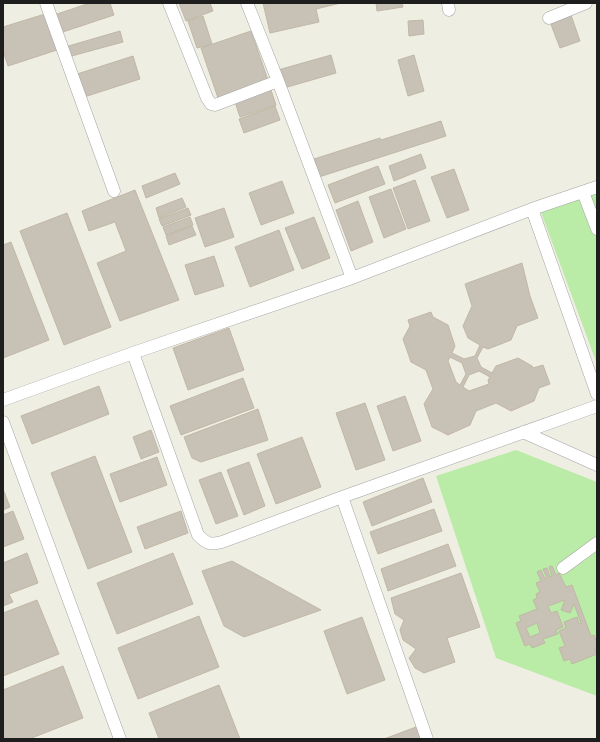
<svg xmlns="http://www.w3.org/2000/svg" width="600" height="742" font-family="'Exo 2',sans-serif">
  <rect width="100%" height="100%" fill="#efeee3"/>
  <path fill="#baeba7" d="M597,186V364L539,207Z
    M516,450L597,482V696L496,658L436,476Z"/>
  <path fill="#c7c1b6" stroke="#c1b8a5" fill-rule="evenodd" d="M90,3H110L114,15L60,33L54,15Z
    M179,3H210L213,11L186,21Z
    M263,3H341L316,9L319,22L270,33Z
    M376,3H402L403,7L377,11Z
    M45,14L57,50L8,66L3,51V27Z
    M571,15L580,41L560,48L550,22Z
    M203,16L212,44L197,48L188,21Z
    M423,20L424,34L409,36L408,21Z
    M120,31L123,42L68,57L65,47Z
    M251,31L268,80L218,98L201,48Z
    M331,55L336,73L284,88L278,70Z
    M414,55L424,91L408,96L398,60Z
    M133,56L140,79L81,98L74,75Z
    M271,90L276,105L240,117L235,102Z
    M275,106L280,120L244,133L239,119Z
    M441,121L446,136L319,177L314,159L380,138L381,140Z
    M421,154L426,168L394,181L389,166Z
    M378,166L385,184L335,203L328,185Z
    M454,169L469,210L447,218L431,177Z
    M175,173L180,184L146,198L142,186Z
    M415,180L430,221L408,229L393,188Z
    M282,181L294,213L261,225L249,193Z
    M391,189L406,229L384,238L369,197Z
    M135,190L179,300L120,321L97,263L126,251L115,222L89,231L82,211Z
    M182,198L186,207L159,218L156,208Z
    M358,201L373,242L351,251L336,210Z
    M188,208L191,215L162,226L159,219Z
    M224,208L234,237L205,247L195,218Z
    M67,213L111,327L64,345L20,231Z
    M190,217L193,225L166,235L163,227Z
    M314,217L330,258L302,269L285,228Z
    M192,226L196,235L169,245L166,236Z
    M279,230L294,270L250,287L235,247Z
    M11,242L49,340L3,358V245Z
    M214,256L224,286L195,295L185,265Z
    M522,263L530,296L538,318L517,326L511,340L488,349L483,347L477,358L481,367L492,373L496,366L518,358L532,366L533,368L543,365L550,384L539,388L534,401L511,411L496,403L476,411L470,425L448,435L432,427L424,404L433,389L426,370L411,362L403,339L410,326L408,320L431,312L433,317L448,325L455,346L452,353L464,359L475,356L480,345L468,338L463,326L472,306L465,284ZM450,357L462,363L466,374L460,385L456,382L448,361ZM479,371L490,377L488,380L489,384L469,391L463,387L469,375Z
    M229,328L244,370L188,390L173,348Z
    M243,378L254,408L181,435L170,406Z
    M99,386L109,414L32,444L21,416Z
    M405,396L421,441L393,451L377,406Z
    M365,403L385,460L356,470L336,413Z
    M258,409L268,440L201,462L192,458L184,437Z
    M151,430L159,452L141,459L133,437Z
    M302,437L321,487L276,504L257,454Z
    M95,456L132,552L88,569L51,473Z
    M157,457L167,485L120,502L110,474Z
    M249,462L265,506L244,515L227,470Z
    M221,472L238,516L216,524L199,480Z
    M423,478L432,502L372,526L363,502Z
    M3,489L10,507L3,510Z
    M434,509L442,531L378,554L370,532Z
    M13,511L24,539L3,547V515Z
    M181,511L188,533L145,549L137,527Z
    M448,544L456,566L388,591L381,569Z
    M27,553L38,583L9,594L13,602L3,606V563Z
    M173,553L193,604L117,634L97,583Z
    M232,561L321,610L244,637L224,626L202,571Z
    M552,566L556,575L559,573L566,587L572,585L591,636L594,635L597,643V648L595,649L597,654L572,664L570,659L564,661L559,648L565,646L559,631L566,628L564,622L577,617L579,624L581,623L574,604L570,613L561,610L565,600L548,606L551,613L557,611L563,627L556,630L558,634L543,639L545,643L532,648L530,644L525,646L524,644L516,623L521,621L519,616L537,609L533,600L537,598L536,594L540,592L536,583L541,581L537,572L541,570L545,579L547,578L543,569L547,568L550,577L552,576L549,567ZM537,623L540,633L530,637L526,628Z
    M461,573L480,627L447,638L455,662L424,673L415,668L409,658L416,649L403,640L400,630L404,620L395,614L391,598Z
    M37,600L59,654L3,676V613Z
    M199,616L219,667L138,699L118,648Z
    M362,617L385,680L347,694L324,631Z
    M63,666L83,718L29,739H3V690Z
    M219,685L240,739H159L149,713Z
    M416,727L421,739H384Z"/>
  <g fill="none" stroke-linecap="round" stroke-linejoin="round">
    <g stroke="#a5a5a5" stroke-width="13">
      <path id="minor" d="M46,3L114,191
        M169,3L207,98L211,104L215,105L278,81
        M247,3L278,81L352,278
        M448,3L449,10
        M549,18L586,3
        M583,192L597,229
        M532,209L597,394
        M133,353L198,535C207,544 210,545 222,542L342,497L597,406
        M3,400L133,353L352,278L532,209L597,187
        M3,422L120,739
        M523,432L597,465
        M342,497L427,739
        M563,568L597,543"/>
    </g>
    <use href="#minor" stroke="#fff" stroke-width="12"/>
  </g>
  <rect width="600" height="742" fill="none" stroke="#1e1e1e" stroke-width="8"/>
</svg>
